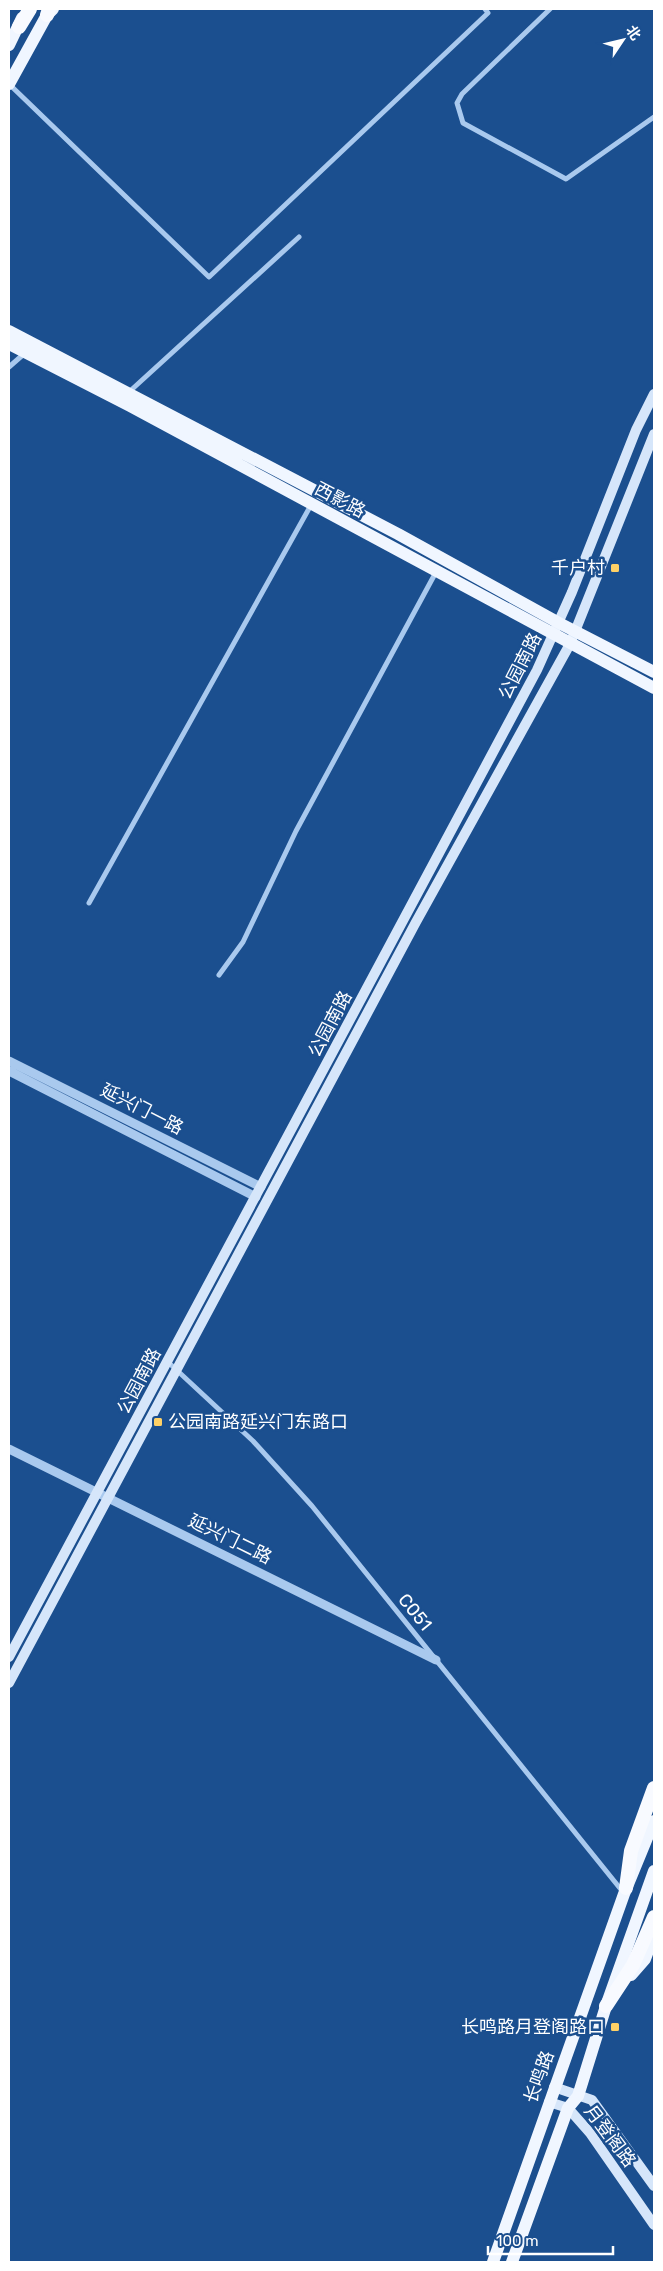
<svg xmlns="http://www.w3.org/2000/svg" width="663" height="2271" font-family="Rubik,'Noto Sans SC',sans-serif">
  <rect width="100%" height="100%" fill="#1b4f8f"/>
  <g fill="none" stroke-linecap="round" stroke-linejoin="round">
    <path stroke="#a9c9ee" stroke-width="5" d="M550,9L462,94L457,103L463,123L566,179L654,117
      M9,84L209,277L488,13L485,9
      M9,367L25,353
      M129,392L299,237
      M89,903L311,505
      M219,975L243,942L296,831L436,572
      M168,1362L253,1441L312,1506L623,1892"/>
    <path stroke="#a9c9ee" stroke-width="9" d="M9,1061L261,1187
      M9,1071L256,1197
      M9,1449L436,1660"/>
    <path stroke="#d6e6fa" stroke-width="10" d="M9,1657L537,670L572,592L636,430L654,394
      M9,1683L416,922L570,644L654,434
      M554,2087L592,2100L654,2186
      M549,2102L568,2108L590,2133L654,2225"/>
    <path stroke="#f0f6ff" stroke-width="12" d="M9,45L22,18
      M9,84L47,15L53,9
      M9,331L398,534L559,623L654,672
      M9,344L130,406L654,688
      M631,1975L645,1959L654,1935
      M493,2262L624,1894L654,1821
      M512,2262L568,2108L578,2096L606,2006L654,1871"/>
    <path stroke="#f8faff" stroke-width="14" d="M47,15L49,9
      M19,27L30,9
      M626,1888L631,1851L654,1788
      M606,2006L633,1965L654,1917"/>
  </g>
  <g fill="#ffd166" stroke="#1b4f8f" stroke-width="2">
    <rect x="610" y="563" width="10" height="10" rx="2.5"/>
    <rect x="153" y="1417" width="10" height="10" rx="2.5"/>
    <rect x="610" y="2022" width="10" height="10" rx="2.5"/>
  </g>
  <g text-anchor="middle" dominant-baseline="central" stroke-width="5" stroke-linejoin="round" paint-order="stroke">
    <g font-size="18" fill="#fff" stroke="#1b4f8f">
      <text transform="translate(340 500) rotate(28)">西影路</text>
      <text transform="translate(520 666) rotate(-63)">公园南路</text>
      <text transform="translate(330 1024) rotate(-62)">公园南路</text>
      <text transform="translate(142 1109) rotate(27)">延兴门一路</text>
      <text transform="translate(139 1381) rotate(-62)">公园南路</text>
      <text transform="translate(230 1539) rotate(26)">延兴门二路</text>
      <text transform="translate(415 1612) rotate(51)">C051</text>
      <text transform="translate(539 2077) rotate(-70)">长鸣路</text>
      <text transform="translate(610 2136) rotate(53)">月登阁路</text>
    </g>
    <g font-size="18" fill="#fff" stroke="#1b4f8f" text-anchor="end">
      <text x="605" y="568">千户村</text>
      <text x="168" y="1422" text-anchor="start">公园南路延兴门东路口</text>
      <text x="605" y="2027">长鸣路月登阁路口</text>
    </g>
  </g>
  <rect width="663" height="2271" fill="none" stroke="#ffffff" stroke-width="20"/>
  <g transform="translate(623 40) rotate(55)" stroke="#1b4f8f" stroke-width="4" paint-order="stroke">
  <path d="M0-4L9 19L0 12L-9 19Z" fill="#ffffff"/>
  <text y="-8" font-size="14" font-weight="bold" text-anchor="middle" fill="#ffffff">北</text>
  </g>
  <path d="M488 2246v8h125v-8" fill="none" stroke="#ffffff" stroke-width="2.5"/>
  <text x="496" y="2246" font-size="15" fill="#ffffff" stroke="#1b4f8f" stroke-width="4" paint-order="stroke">100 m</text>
</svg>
